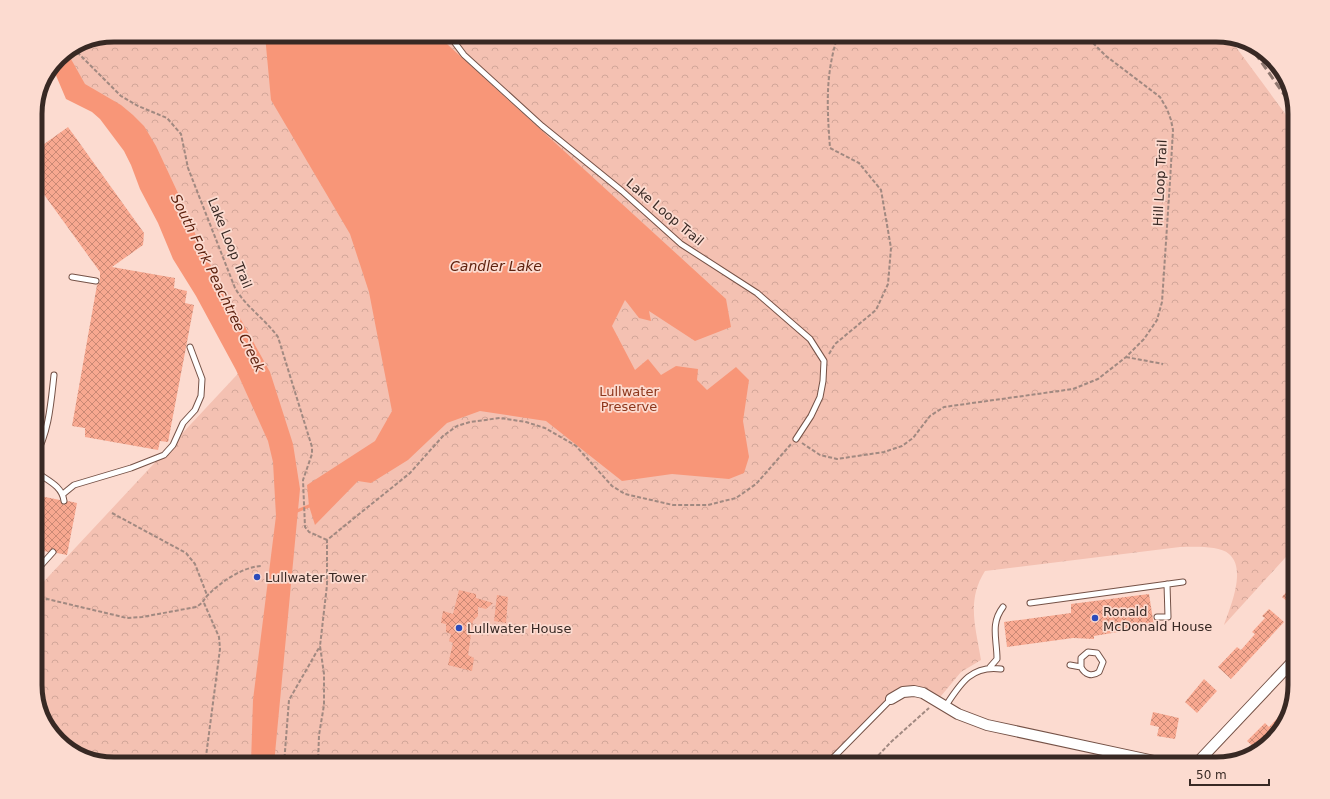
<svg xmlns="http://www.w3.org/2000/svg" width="1330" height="799" font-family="'DejaVu Sans',sans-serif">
  <defs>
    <pattern id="park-crowns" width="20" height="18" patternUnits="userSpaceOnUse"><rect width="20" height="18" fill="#f4c1b2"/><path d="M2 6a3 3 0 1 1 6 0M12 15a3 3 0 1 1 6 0" fill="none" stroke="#d2a699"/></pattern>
    <pattern id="building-cross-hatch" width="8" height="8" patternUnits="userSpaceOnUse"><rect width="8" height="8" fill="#f8a890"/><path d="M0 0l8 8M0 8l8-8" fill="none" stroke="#ca8975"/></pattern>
  </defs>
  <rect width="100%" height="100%" fill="#fcdbd0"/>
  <path fill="url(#park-crowns)" d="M114,35H1216L1230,39L1295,127V547L1224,625C1230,608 1247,569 1229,554C1219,545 1192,547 1180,547L985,571C966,601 976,628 981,660L961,672L936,702L923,693L891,699L827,764H114L74,753L46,725L35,690V591L247,364L157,187L58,58L84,41Z"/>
  <path fill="#f89678" d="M265,35H442L447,44L726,299L731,327L695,341L649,311L651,321L639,318L625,300L612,326L635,370L648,359L661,375L676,366L698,369L697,380L707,390L736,367L749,380L743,421L749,457L744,473L729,479L672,474L622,481L546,421L480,411L447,423L408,460L371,483L358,481L315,525L309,506L307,485L375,441L392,411L369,292L350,234L271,100Z
    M67,52L85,84L121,105L133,115L144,126L156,146L184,206L200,246L270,372L293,444L300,489L274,764H251L253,700L276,516L273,462L268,441L236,370L196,296L173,259L158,223L140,189L131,165L124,151L100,119L92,112L66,99L52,66L58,58Z"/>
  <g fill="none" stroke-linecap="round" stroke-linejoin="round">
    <path stroke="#f89678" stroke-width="3" d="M297,511L309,506"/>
  </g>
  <path fill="url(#building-cross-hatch)" d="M68,127L144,233L143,245L112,267L175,278L174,288L187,291L185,303L194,305L168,442L160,441L158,450L85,437V428L72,426L97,285L100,282V272L35,182V153H40V147Z
    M35,495L60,500L63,505L68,501L77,503L67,555L57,553L53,548L48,552L35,549Z
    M1295,582V608L1282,597Z
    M459,590L476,594V598L493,603L486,609L478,607V616L473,621L468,655L474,658L472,671L448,665L453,643L449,641L451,634L446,632V624L441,623L443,611L453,614Z
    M1149,594L1154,626L1094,636V639L1073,638L1007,647L1004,622L1071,613V604Z
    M497,595L508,597L506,623L494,621Z
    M1269,609L1284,622L1231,679L1218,667L1237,647L1241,650L1255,634L1252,632L1265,618L1262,616Z
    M1204,679L1217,691L1197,713L1185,702Z
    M1153,712L1179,718L1175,739L1157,736L1159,727L1150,725Z
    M1280,715L1286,721L1285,724L1258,751L1247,741L1265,723L1269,727Z"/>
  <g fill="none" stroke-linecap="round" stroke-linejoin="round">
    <g stroke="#755247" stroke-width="7">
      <path id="service" d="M449,35L464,55L542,126L622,191L681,244L757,293L810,339L824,361L823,381L820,397L811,416L796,439
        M35,147L37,150
        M72,277L96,281
        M35,456C49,433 51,402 54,375
        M35,471C46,480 62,485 64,501
        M63,494L74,485L131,468L164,455L173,445L183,423L195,410L201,396L202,379L190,347
        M35,572L53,552
        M1030,603L1183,582
        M1157,617H1168L1167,584
        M1070,665L1081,667C1085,675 1092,677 1099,672L1103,662L1097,653L1088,652L1081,658V667
        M990,667L997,659C997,639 990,624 1003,607
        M945,707C960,684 971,665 1001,669
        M827,764L891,699"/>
    </g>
    <g stroke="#755247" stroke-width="12">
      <path id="minor" d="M891,699L903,692L914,691L923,693L958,714L987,725L1168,764
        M1196,764L1295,659"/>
    </g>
    <path stroke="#a18981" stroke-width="2" stroke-dasharray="4 2" stroke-linecap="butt" d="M73,48L121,96L138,106L167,118L181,134L188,168L235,288C246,307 265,319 278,337L312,447V454L303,480L305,527L309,532L327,540
      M829,354L835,344L876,310L888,284L891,248L881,190L859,163L830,148C827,107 825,75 838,35
      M1126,357L1163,364
      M802,443L820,455L837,459L884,452L902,446L913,438L930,416L944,407L1073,389L1098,379L1126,357L1144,339L1157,320L1162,302L1170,181L1173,130L1171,120L1167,109L1160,97L1106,56L1085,35
      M112,513L186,553L195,564L207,595
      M204,603L219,637L220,649L205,764
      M35,605L47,599L127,618L142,617L196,607C205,602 203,599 209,594C222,581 243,567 261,566
      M284,764L289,700L320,646
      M318,764L319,735L324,705V674L320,646L327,585V540L410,473L443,436L457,426L470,422L500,418L526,422L545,428L576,446L612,486L625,494L673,505H708L736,498L756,484L792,443
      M870,764L891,742L929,708"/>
    <use href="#service" stroke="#fff" stroke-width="5"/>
    <use href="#minor" stroke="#fff" stroke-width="10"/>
    <path stroke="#8e776f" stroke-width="3" stroke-dasharray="8 4" stroke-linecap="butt" d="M1248,43L1295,110"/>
  </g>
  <g fill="#2c4cbb" stroke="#fcdbd0" stroke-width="1.5">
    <circle cx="257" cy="577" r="4"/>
    <circle cx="1095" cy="618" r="4"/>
    <circle cx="459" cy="628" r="4"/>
  </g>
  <g text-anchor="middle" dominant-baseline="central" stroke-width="3.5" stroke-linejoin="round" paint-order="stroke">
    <g font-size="13" fill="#382924" stroke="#fcdbd0">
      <text transform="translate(1160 183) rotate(-87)">Hill Loop Trail</text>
      <text transform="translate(665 212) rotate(40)">Lake Loop Trail</text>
      <text transform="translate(230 243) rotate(68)">Lake Loop Trail</text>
    </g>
    <g font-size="13" fill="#8e371c" stroke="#fcdbd0">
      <text x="629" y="391">Lullwater<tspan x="629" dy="15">Preserve</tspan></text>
    </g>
    <g font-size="13" fill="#382924" stroke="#fcdbd0" text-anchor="start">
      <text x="265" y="577">Lullwater Tower</text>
      <text x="1103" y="611">Ronald<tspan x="1103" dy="15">McDonald House</tspan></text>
      <text x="467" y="628">Lullwater House</text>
    </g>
    <g font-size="14" font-style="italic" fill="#5d210e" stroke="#fcdbd0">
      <text x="496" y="266">Candler Lake</text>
      <text transform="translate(218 283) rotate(64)">South Fork Peachtree Creek</text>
    </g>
  </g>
  <path d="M0 0H1330V799H0ZM114 42H1216A72 72 0 0 1 1288 114V685A72 72 0 0 1 1216 757H114A72 72 0 0 1 42 685V114A72 72 0 0 1 114 42Z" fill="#fcdbd0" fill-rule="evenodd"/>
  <path fill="none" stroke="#382924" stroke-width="5" d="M114 42H1216A72 72 0 0 1 1288 114V685A72 72 0 0 1 1216 757H114A72 72 0 0 1 42 685V114A72 72 0 0 1 114 42Z"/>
  <path d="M1190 779v6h79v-6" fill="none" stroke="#382924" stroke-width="2"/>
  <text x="1196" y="779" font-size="12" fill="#382924" stroke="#fcdbd0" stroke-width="3" paint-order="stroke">50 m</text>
</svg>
